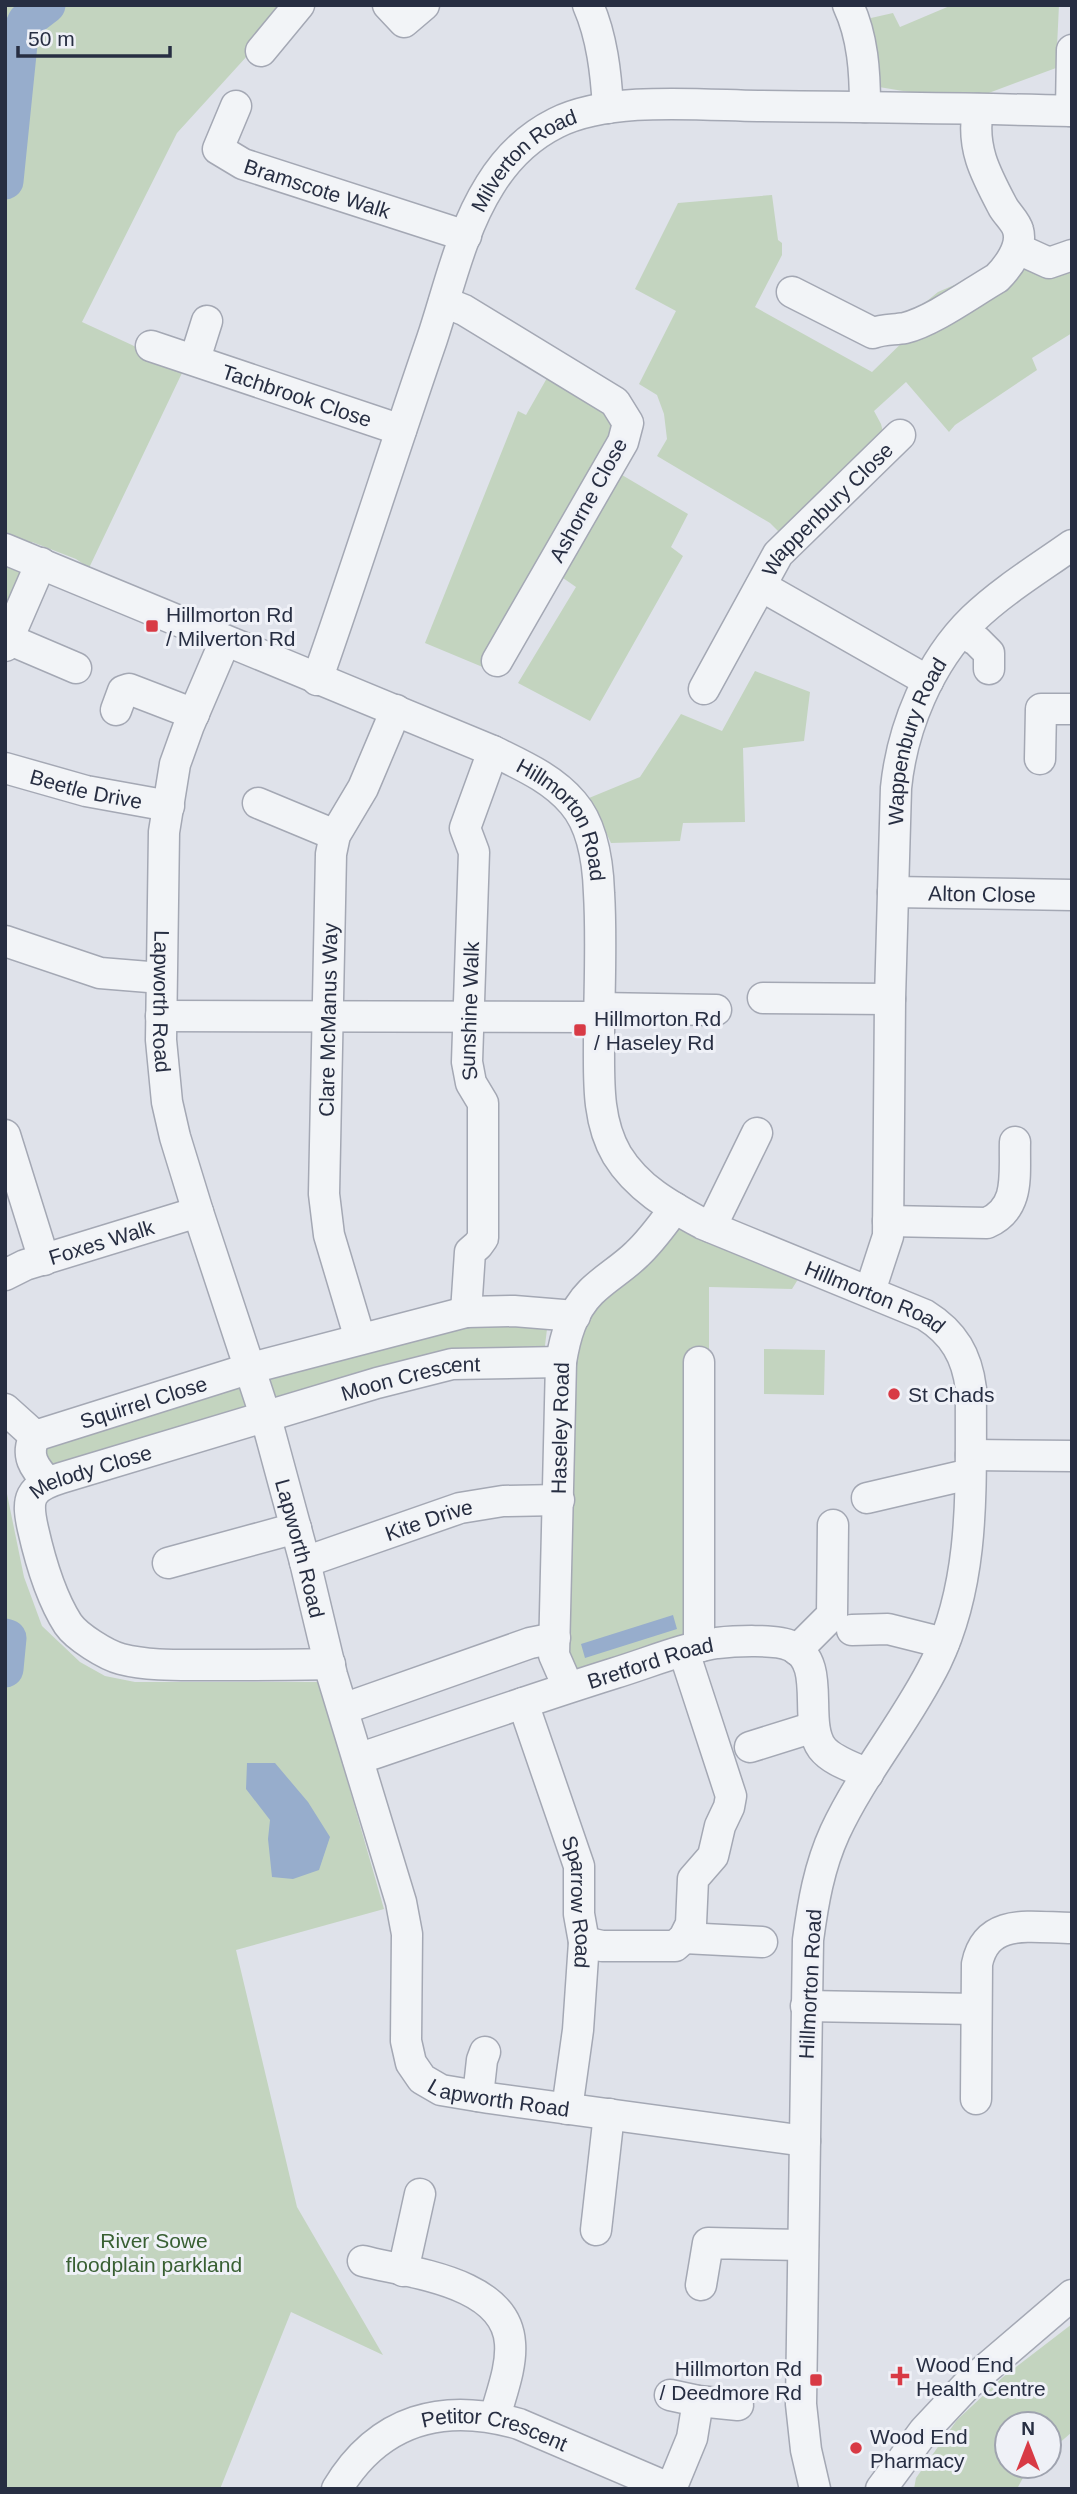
<svg xmlns="http://www.w3.org/2000/svg" width="1077" height="2494" font-family="Arial,sans-serif">
  <rect width="100%" height="100%" fill="#dfe2ea"/>
  <path fill="#c3d4bf" d="M5,5H285L248,55L177,133L82,322L132,345L182,373L89,568L76,559L32,542L5,624Z
    M952,5H1059L1056,68L986,94L915,93L879,87L864,28L871,18L893,13L900,27Z
    M772,195L778,240L782,243V255L755,307L872,372L914,331L910,315L938,292L959,283L987,278L1047,254L1049,245L1072,249V333L1032,358L1037,370L955,425L949,432L906,382L874,411L881,424L885,440L786,539L770,523L657,456L667,439L664,414L657,395L639,384L676,311L635,289L678,203Z
    M547,378L603,410L613,429L485,668L425,643L518,411L526,415Z
    M622,475L688,514L671,547L683,556L590,721L518,683L576,587L563,578Z
    M755,671L810,692L804,741L743,748L745,822L683,823L680,841L611,843L589,798L640,777L681,714L722,731Z
    M674,1222L805,1268L792,1289L709,1287V1350H691L695,1644L572,1682L561,1638L568,1387L581,1318Z
    M541,1323L547,1329L544,1354L272,1402L266,1382L270,1377L423,1332L482,1326Z
    M764,1349L825,1350L824,1395L764,1394Z
    M238,1385L243,1389L249,1411L55,1471L41,1459L48,1443Z
    M5,1484L24,1577L42,1626L80,1662L105,1676L135,1682H319L384,1909L236,1950L297,2207L383,2355L291,2312L220,2489H5Z
    M1072,2324V2432L1049,2452V2424H1007V2466H1033L1026,2472L1017,2489H914L916,2478L957,2420L1003,2377Z"/>
  <path fill="#97adcc" d="M673,1615L677,1629L585,1658L581,1644Z
    M247,1763H275L308,1802L330,1837L319,1870L293,1879L272,1877L268,1839L270,1820L246,1789Z"/>
  <g fill="none" stroke-linecap="round" stroke-linejoin="round">
    <path stroke="#97adcc" stroke-width="37" d="M5,181L20,34L26,21L47,5
      M5,1637L8,1638L5,1669"/>
    <g stroke="#a4a8b4" stroke-width="33">
      <g id="minor">
        <path d="M388,5L404,22L424,5"/>
        <path d="M588,5C602,37 606,73 608,108"/>
        <path d="M848,5C863,37 865,72 865,107"/>
        <path d="M261,51L299,5"/>
        <path id="s1" d="M236,106L218,149L243,164L466,236"/>
        <path d="M1071,111L1072,50"/>
        <path d="M1018,249L1049,263L1072,255"/>
        <path d="M792,292L873,333C884,329 894,330 905,328C933,321 971,293 997,278C1008,267 1023,247 1018,230C1016,222 1007,214 1003,207C985,173 971,147 978,109"/>
        <path d="M444,302L464,310L615,402L628,423L623,442L497,661"/>
        <path id="s2" d="M151,346L401,430"/>
        <path d="M195,359L207,321"/>
        <path id="s3" d="M5,549L493,751C521,765 552,778 573,803C593,826 598,863 599,893C602,942 599,992 599,1042C599,1081 597,1121 617,1155C638,1189 670,1206 703,1224L925,1315C954,1333 967,1356 971,1389C970,1482 977,1577 936,1662C907,1721 863,1772 835,1832C819,1867 813,1903 808,1940L801,2404L806,2450L815,2489"/>
        <path d="M761,586L928,681"/>
        <path d="M962,632L977,641L989,653V669"/>
        <path d="M8,639L76,668"/>
        <path id="s4" d="M225,641L189,725L175,764L164,832L161,1040L167,1102L175,1137L198,1212L266,1418L305,1562L332,1675L401,1902L407,1934L406,2041L411,2063L422,2079L441,2090L489,2098L805,2141"/>
        <path d="M5,646L41,563"/>
        <path id="s5" d="M317,680C357,566 393,452 432,339C449,288 461,231 490,185C506,159 528,137 556,123C610,96 698,105 758,106C863,107 967,108 1072,111"/>
        <path id="s6" d="M704,689L778,554L900,435"/>
        <path d="M116,710L123,691L129,689L194,714"/>
        <path d="M1040,759L1041,709H1072"/>
        <path id="s7" d="M5,768L86,791L169,806"/>
        <path d="M258,803L335,835"/>
        <path id="s8" d="M893,892L1072,895"/>
        <path d="M5,941L100,973L161,978"/>
        <path d="M763,998L890,999"/>
        <path d="M599,1008L716,1010"/>
        <path d="M161,1016L599,1017"/>
        <path d="M5,1135L44,1260"/>
        <path d="M888,1221L987,1223C1021,1208 1014,1174 1015,1142"/>
        <path d="M711,1227L757,1133"/>
        <path id="s9" d="M5,1275L25,1265L198,1212"/>
        <path id="s10" d="M870,1291L888,1236L890,999L896,788C902,728 929,662 973,619C1002,591 1038,569 1072,545"/>
        <path id="s11" d="M466,1312L470,1252L478,1245L483,1238V1103L471,1083L467,1062L474,852L465,828L493,751"/>
        <path id="s12" d="M360,1339L329,1235L324,1194L331,854L335,835L363,788L396,710"/>
        <path d="M699,1362V1647"/>
        <path id="s13" d="M5,1409L35,1436L251,1368L466,1312L514,1311L575,1316"/>
        <path d="M35,1436C25,1455 34,1468 48,1482"/>
        <path d="M971,1455L1072,1456"/>
        <path d="M867,1498L970,1474"/>
        <path id="s14" d="M305,1562L460,1508L503,1501L559,1500"/>
        <path d="M168,1563L296,1528"/>
        <path d="M852,1630L888,1629L944,1643"/>
        <path d="M797,1650L832,1615L833,1525"/>
        <path id="s15" d="M330,1664C289,1665 248,1665 207,1665C179,1665 148,1666 121,1659C106,1655 77,1637 68,1624C50,1596 40,1560 33,1529C26,1498 29,1488 61,1478L377,1383L452,1364L561,1362"/>
        <path id="s16" d="M568,1687L554,1655L561,1362C565,1337 572,1311 591,1292C605,1278 623,1268 637,1254C652,1240 663,1224 675,1208"/>
        <path id="s17" d="M523,1703L579,1866V1914L584,1942L578,2030L567,2109"/>
        <path d="M343,1709L530,1643L555,1638"/>
        <path d="M750,1747L814,1727"/>
        <path id="s18" d="M358,1759C443,1730 529,1700 615,1673C648,1663 683,1648 717,1643C734,1641 777,1639 791,1646C828,1662 802,1721 822,1748C832,1761 853,1767 868,1774"/>
        <path d="M684,1938L762,1942"/>
        <path d="M584,1942L602,1946H675L684,1938L691,1924L693,1879L713,1856L720,1826L729,1807L731,1796L684,1652"/>
        <path d="M806,2006L976,2009"/>
        <path d="M478,2096L482,2060L485,2052"/>
        <path d="M976,2099L977,1964C987,1916 1033,1928 1072,1928"/>
        <path d="M596,2230L609,2114"/>
        <path d="M363,2261C409,2273 506,2281 510,2343C512,2367 501,2394 495,2417"/>
        <path d="M403,2271L420,2194"/>
        <path d="M701,2285L708,2243L803,2245"/>
        <path d="M670,2395L698,2401L738,2405"/>
        <path id="s19" d="M337,2489C379,2419 443,2402 519,2424L671,2489"/>
        <path d="M671,2489L692,2438L698,2401"/>
        <path d="M881,2489L924,2431L968,2384L1072,2295"/>
      </g>
    </g>
    <use href="#minor" stroke="#f2f4f7" stroke-width="30"/>
  </g>
  <g fill="#d83a45" stroke="#eff1f7" stroke-width="2.5">
    <rect x="145" y="619" width="14" height="14" rx="3.5"/>
    <rect x="573" y="1023" width="14" height="14" rx="3.5"/>
    <circle cx="894" cy="1394" r="7"/>
    <path d="M896.5 2365.5h7v7h7v7h-7v7h-7v-7h-7v-7h7z"/>
    <rect x="809" y="2373" width="14" height="14" rx="3.5"/>
    <circle cx="856" cy="2448" r="7"/>
  </g>
  <g text-anchor="middle" dominant-baseline="central" stroke-width="6" stroke-linejoin="round" paint-order="stroke">
    <g font-size="21" fill="#272e42" stroke="#eff1f7">
      <text stroke="none"><textPath href="#s5" startOffset="567">Milverton Road</textPath></text>
      <text stroke="none"><textPath href="#s1" startOffset="154">Bramscote Walk</textPath></text>
      <text stroke="none"><textPath href="#s2" startOffset="154">Tachbrook Close</textPath></text>
      <text transform="translate(588 500) rotate(-61)">Ashorne Close</text>
      <text stroke="none"><textPath href="#s6" startOffset="220">Wappenbury Close</textPath></text>
      <text stroke="none"><textPath href="#s10" startOffset="556">Wappenbury Road</textPath></text>
      <text stroke="none"><textPath href="#s7" startOffset="84">Beetle Drive</textPath></text>
      <text stroke="none"><textPath href="#s3" startOffset="632">Hillmorton Road</textPath></text>
      <text stroke="none"><textPath href="#s8" startOffset="89">Alton Close</textPath></text>
      <text stroke="none"><textPath href="#s4" startOffset="371">Lapworth Road</textPath></text>
      <text stroke="none"><textPath href="#s11" startOffset="310">Sunshine Walk</textPath></text>
      <text stroke="none"><textPath href="#s12" startOffset="324">Clare McManus Way</textPath></text>
      <text stroke="none"><textPath href="#s9" startOffset="102">Foxes Walk</textPath></text>
      <text stroke="none"><textPath href="#s3" startOffset="1283">Hillmorton Road</textPath></text>
      <text stroke="none"><textPath href="#s15" startOffset="808">Moon Crescent</textPath></text>
      <text stroke="none"><textPath href="#s13" startOffset="154">Squirrel Close</textPath></text>
      <text stroke="none"><textPath href="#s16" startOffset="262">Haseley Road</textPath></text>
      <text stroke="none"><textPath href="#s15" startOffset="474">Melody Close</textPath></text>
      <text stroke="none"><textPath href="#s14" startOffset="131">Kite Drive</textPath></text>
      <text stroke="none"><textPath href="#s4" startOffset="938">Lapworth Road</textPath></text>
      <text stroke="none"><textPath href="#s18" startOffset="308">Bretford Road</textPath></text>
      <text stroke="none"><textPath href="#s17" startOffset="208">Sparrow Road</textPath></text>
      <text transform="translate(810 1984) rotate(-87)">Hillmorton Road</text>
      <text stroke="none"><textPath href="#s4" startOffset="1568">Lapworth Road</textPath></text>
      <text stroke="none"><textPath href="#s19" startOffset="187">Petitor Crescent</textPath></text>
    </g>
    <g font-size="21" fill="#272e42" stroke="#eff1f7" text-anchor="start">
      <text x="166" y="614">Hillmorton Rd<tspan x="166" dy="24">/ Milverton Rd</tspan></text>
      <text x="594" y="1018">Hillmorton Rd<tspan x="594" dy="24">/ Haseley Rd</tspan></text>
      <text x="908" y="1394">St Chads</text>
      <text x="916" y="2364">Wood End<tspan x="916" dy="24">Health Centre</tspan></text>
      <text x="802" y="2368" text-anchor="end">Hillmorton Rd<tspan x="802" dy="24">/ Deedmore Rd</tspan></text>
      <text x="870" y="2436">Wood End<tspan x="870" dy="24">Pharmacy</tspan></text>
    </g>
    <g font-size="21" fill="#385f33" stroke="#eff1f7">
      <text x="154" y="2240">River Sowe<tspan x="154" dy="24">floodplain parkland</tspan></text>
    </g>
  </g>
  <rect width="1077" height="2494" fill="none" stroke="#272e42" stroke-width="14"/>
  <g transform="translate(1028 2445)"><circle r="33" fill="#eff1f7" stroke="#9fa3af" stroke-width="2"/>
  <path d="M0-5L12 26L0 18L-12 26Z" fill="#d83a45"/>
  <text y="-10" font-size="19" font-weight="bold" text-anchor="middle" fill="#272e42">N</text>
  </g>
  <path d="M18 46v10h152v-10" fill="none" stroke="#272e42" stroke-width="3.5"/>
  <text x="28" y="46" font-size="21" fill="#272e42" stroke="#eff1f7" stroke-width="5" paint-order="stroke">50 m</text>
</svg>
